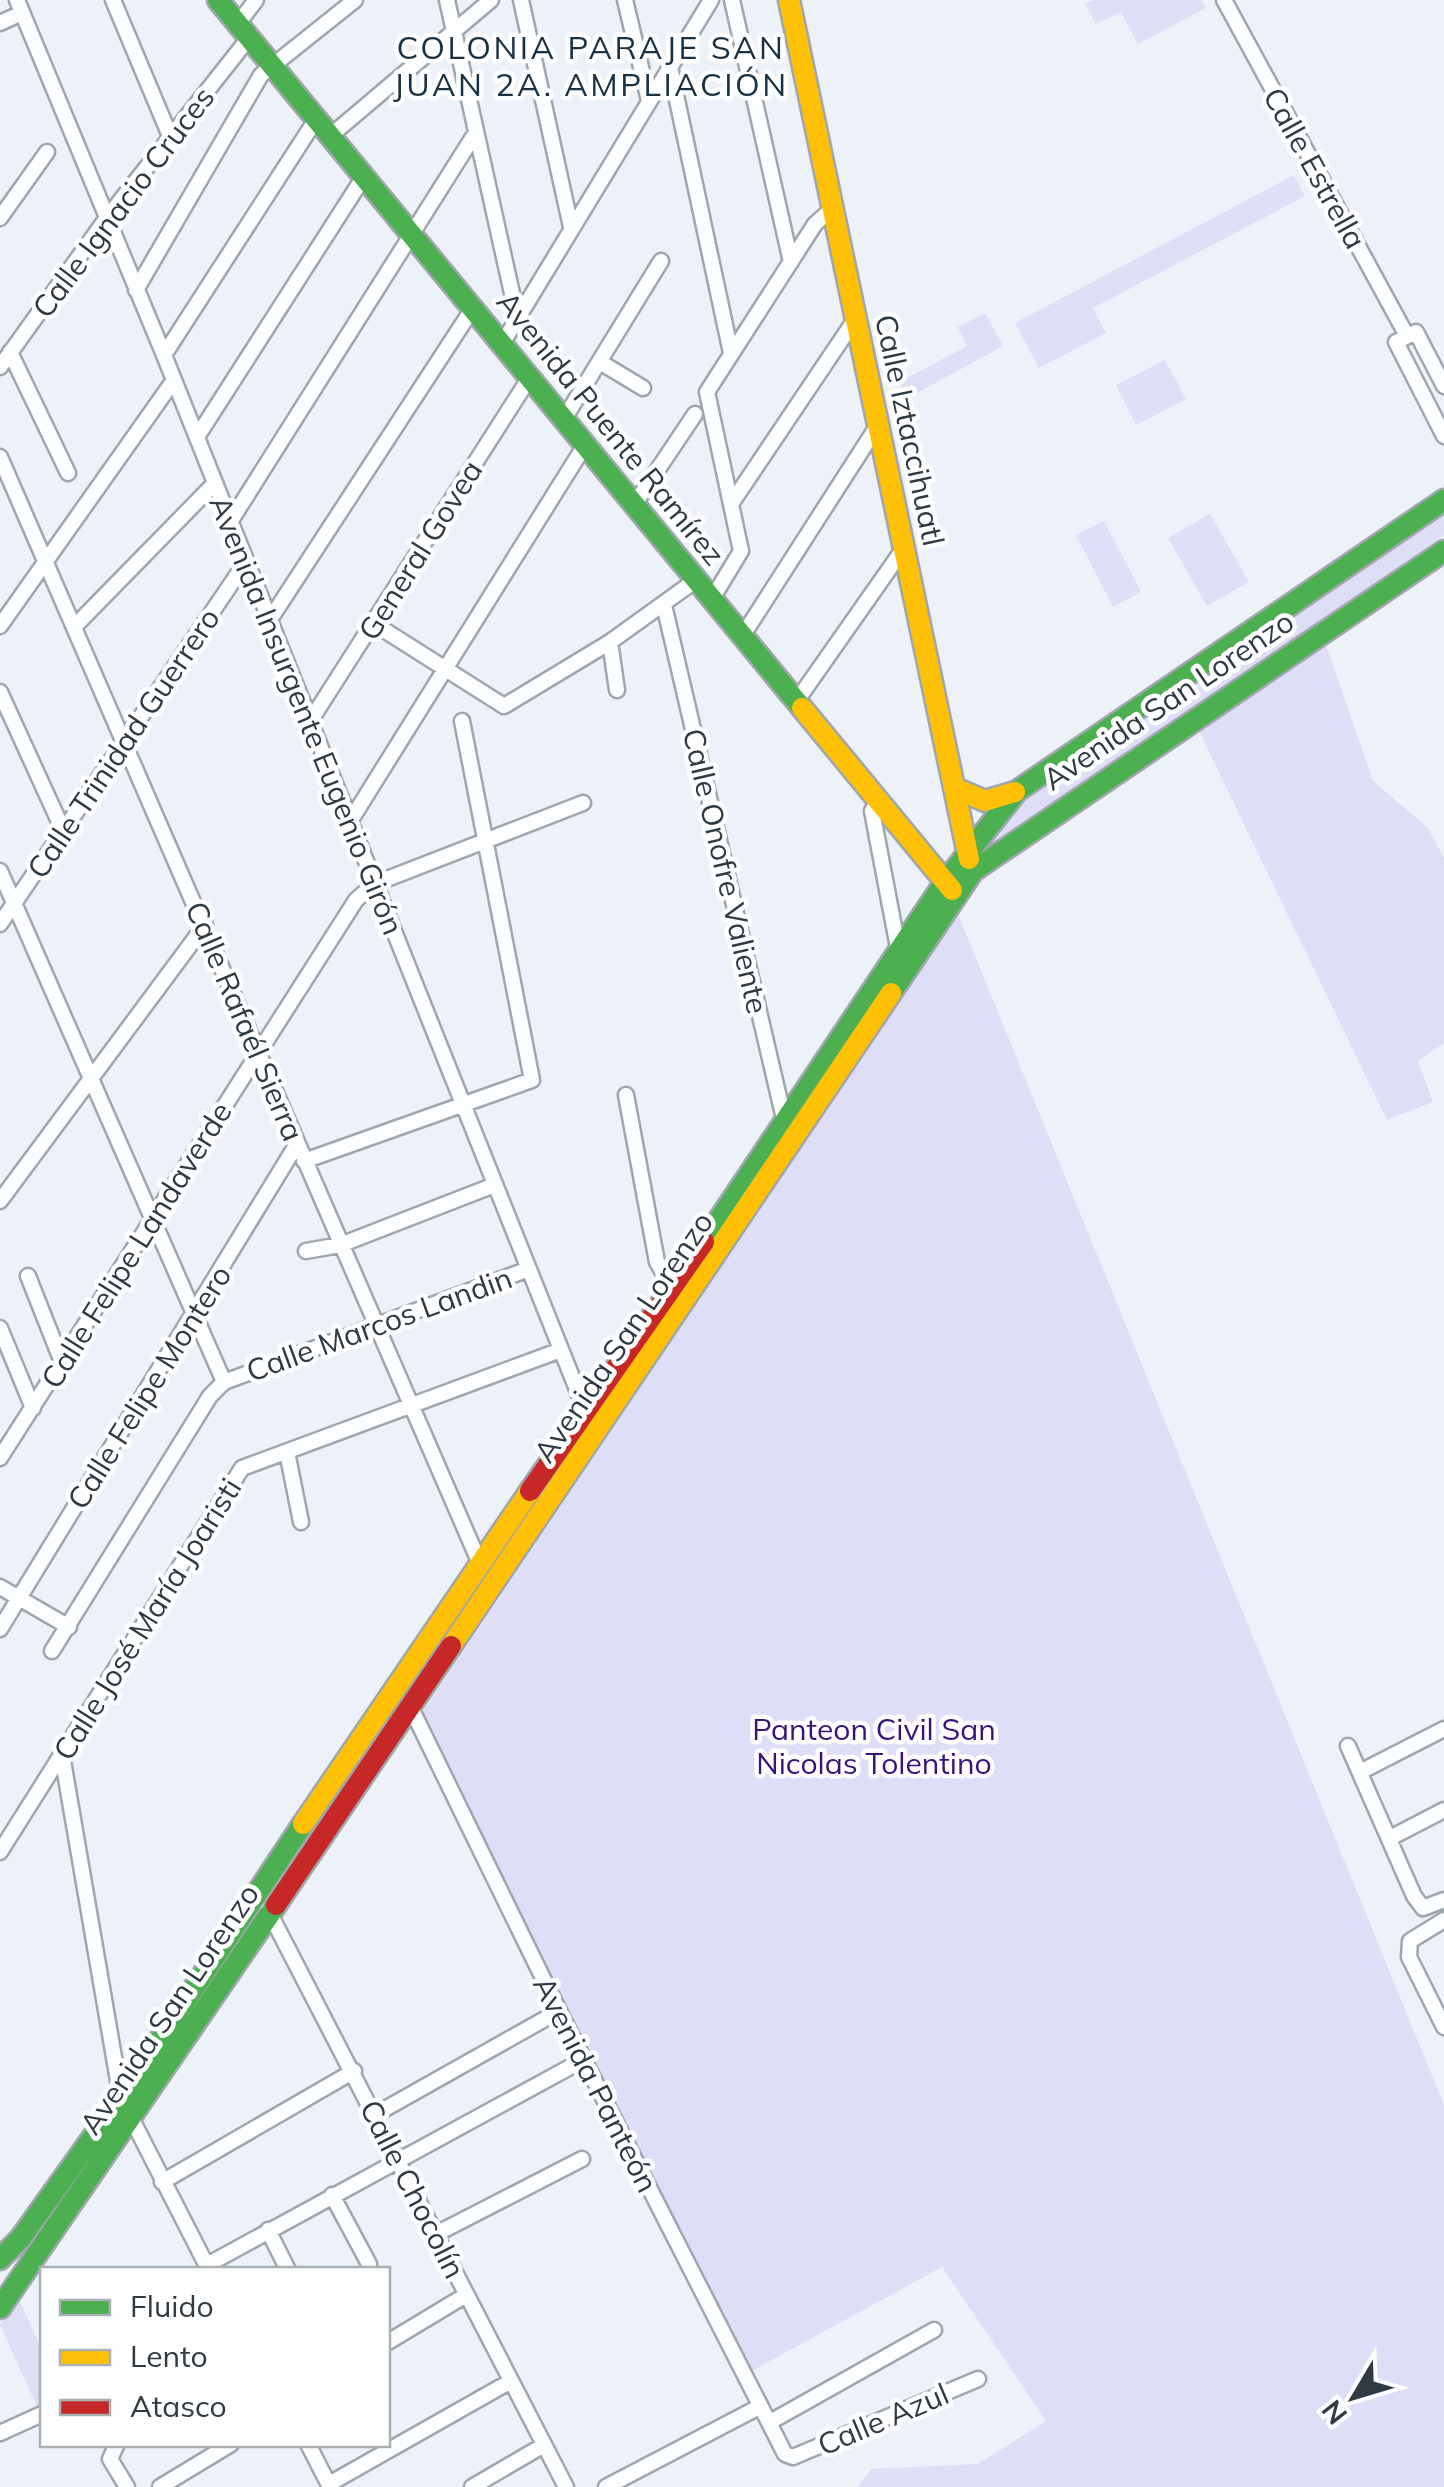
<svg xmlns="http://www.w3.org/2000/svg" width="1444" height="2487" font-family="Mulish,sans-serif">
  <rect width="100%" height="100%" fill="#ecf2f7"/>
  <path fill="#dedef6" d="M1094,0H1201L1206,8L1138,44L1121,12L1096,24L1085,4Z
    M1294,175L1305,196L1093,308L1106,333L1039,368L1015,323Z
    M985,313L1003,346L904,400L900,382L967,346L958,327Z
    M1165,360L1186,399L1136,425L1116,385Z
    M1444,506V535L997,847L985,845L994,815Z
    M1210,514L1249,582L1207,606L1168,538Z
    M1104,521L1141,592L1113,607L1076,535Z
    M1323,636L1373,781L1428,828L1444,858V1043L1418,1061L1433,1102L1387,1120L1197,727Z
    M958,914L1444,2105V2487H858L871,2469L978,2464L1046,2421L942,2267L748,2373L422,1713Z
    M18,2298L42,2349L41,2415L0,2325Z"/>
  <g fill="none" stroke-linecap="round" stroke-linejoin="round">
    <g stroke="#9fa7ad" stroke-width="19">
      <path id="street" d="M17,0L164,355L588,1417
        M113,0L170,136
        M447,0L517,316
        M521,0L571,227
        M625,0L649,101
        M732,0L791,262
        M1224,0L1407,336
        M0,23L22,13
        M237,25L256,0
        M670,67L731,353
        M329,137L491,0
        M0,218L47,152
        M136,290L261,75L355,0
        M502,344L711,0
        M10,352L68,473
        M164,355L315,121
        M600,362L643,388
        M0,367L106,219L248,39
        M1444,386L1416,332L1396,342L1444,436
        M564,419L661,261
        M197,437L363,178
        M0,457L481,1566
        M733,501L856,318
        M634,505L695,414
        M230,522L473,137
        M712,599L741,551L707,392L815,224L832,209
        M664,605L785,1123
        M269,621L473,308
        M373,623L504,706L610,642L696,580
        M76,625L215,483
        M0,626L174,380
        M743,635L878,425
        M610,642L617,690
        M0,692L62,828
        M798,699L904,548
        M309,723L530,377
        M879,798L872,811L899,953
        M349,823L585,445
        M0,871L224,1382
        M0,924L246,562
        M626,1095L657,1262L672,1288
        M304,1161L532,1080L462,721
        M0,1201L205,925
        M306,1251L340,1245L492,1186
        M28,1276L62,1362
        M0,1328L33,1408
        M287,1452L301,1522
        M0,1458L356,900L374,884L583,803
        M0,1587L69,1627
        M0,1629L297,1144
        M52,1651L210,1396L224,1382L526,1270
        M410,1706L559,2011L785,2454L793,2457L978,2379
        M1348,1746L1414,1896L1423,1908L1444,1900
        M62,1755L121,2098L209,2270
        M1360,1772L1444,1729
        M1390,1838L1444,1810
        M0,1852L242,1468L558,1351
        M268,1910L566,2487
        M1444,1920L1410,1941L1409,1957L1444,2027
        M376,2114L559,2011
        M162,2182L354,2071
        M332,2195L369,2264
        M268,2230L288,2270
        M436,2234L582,2159
        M207,2265L583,2060
        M388,2342L466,2295
        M770,2422L934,2330
        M0,2433L42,2414
        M117,2444L110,2459L127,2487
        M308,2444L330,2487
        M329,2484L511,2381
        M160,2487L231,2444
        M472,2487L544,2445
        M606,2487L759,2407"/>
    </g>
    <g stroke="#9fa7ad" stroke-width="25">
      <path id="fast" d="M218,0L802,708
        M891,993L973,871L1444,551
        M704,1242L945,882L1017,791L1444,500
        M0,2259L20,2239L121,2098L303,1824
        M0,2308L276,1905"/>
    </g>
    <g stroke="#9fa7ad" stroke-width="25">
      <path id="slow" d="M789,0L969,859
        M802,708L952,890
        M957,789L985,801L1015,792
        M451,1646L891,993
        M303,1824L530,1491"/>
    </g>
    <g stroke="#9fa7ad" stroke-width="25">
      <path id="jam" d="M530,1491L704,1242
        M276,1905L451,1646"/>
    </g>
    <use href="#street" stroke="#fcfdfe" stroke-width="14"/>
    <use href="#fast" stroke="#4caf50" stroke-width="20"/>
    <use href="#slow" stroke="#ffc107" stroke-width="20"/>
    <use href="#jam" stroke="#c62828" stroke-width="20"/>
  </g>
  <g text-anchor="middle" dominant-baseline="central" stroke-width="9" stroke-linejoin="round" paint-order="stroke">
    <g font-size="30" fill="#2f3a43" stroke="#fefefe">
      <text transform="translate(1315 168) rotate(61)">Calle Estrella</text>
      <text transform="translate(123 202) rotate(-53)">Calle Ignacio Cruces</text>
      <text transform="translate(611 428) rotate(51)">Avenida Puente Ramírez</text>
      <text transform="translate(910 430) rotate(78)">Calle Iztaccihuatl</text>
      <text transform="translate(420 550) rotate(-58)">General Govea</text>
      <text transform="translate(1168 700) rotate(-34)">Avenida San Lorenzo</text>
      <text transform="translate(307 715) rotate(68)">Avenida Insurgente Eugenio Girón</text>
      <text transform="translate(123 743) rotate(-56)">Calle Trinidad Guerrero</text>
      <text transform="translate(726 871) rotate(77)">Calle Onofre Valiente</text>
      <text transform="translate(245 1021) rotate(67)">Calle Rafaél Sierra</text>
      <text transform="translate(136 1245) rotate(-58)">Calle Felipe Landaverde</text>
      <text transform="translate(379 1324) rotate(-20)">Calle Marcos Landin</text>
      <text transform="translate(623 1337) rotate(-56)">Avenida San Lorenzo</text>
      <text transform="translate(149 1387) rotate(-58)">Calle Felipe Montero</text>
      <text transform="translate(147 1619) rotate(-58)">Calle José María Joaristi</text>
      <text transform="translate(169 2009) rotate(-56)">Avenida San Lorenzo</text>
      <text transform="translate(596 2084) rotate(63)">Avenida Panteón</text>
      <text transform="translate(413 2189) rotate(63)">Calle Chocolín</text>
      <text transform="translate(883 2419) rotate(-23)">Calle Azul</text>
    </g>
    <g font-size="30" fill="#371479" stroke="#fefefe">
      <text x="874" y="1729">Panteon Civil San<tspan x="874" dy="34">Nicolas Tolentino</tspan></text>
    </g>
    <g font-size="32" letter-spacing="2.5" fill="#193143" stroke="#fefefe">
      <text x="591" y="47">COLONIA PARAJE SAN<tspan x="591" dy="37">JUAN 2A. AMPLIACIÓN</tspan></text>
    </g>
  </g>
  <rect x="40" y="2267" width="350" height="180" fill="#fefefe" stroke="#abb0b3" stroke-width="2.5"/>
  <rect x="60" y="2300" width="50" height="15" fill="#4caf50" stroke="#abb0b3" stroke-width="2.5"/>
  <text x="130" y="2317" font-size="30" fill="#2f3a43">Fluido</text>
  <rect x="60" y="2350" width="50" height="15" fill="#ffc107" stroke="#abb0b3" stroke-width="2.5"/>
  <text x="130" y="2367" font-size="30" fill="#2f3a43">Lento</text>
  <rect x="60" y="2400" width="50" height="15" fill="#c62828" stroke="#abb0b3" stroke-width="2.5"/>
  <text x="130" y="2417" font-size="30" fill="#2f3a43">Atasco</text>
  <g transform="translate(1354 2397) rotate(232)" stroke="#fefefe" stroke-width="8" paint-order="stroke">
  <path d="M0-8L18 38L0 25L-18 38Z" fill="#2f3a43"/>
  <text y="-15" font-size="28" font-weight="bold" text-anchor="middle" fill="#2f3a43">N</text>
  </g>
</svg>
